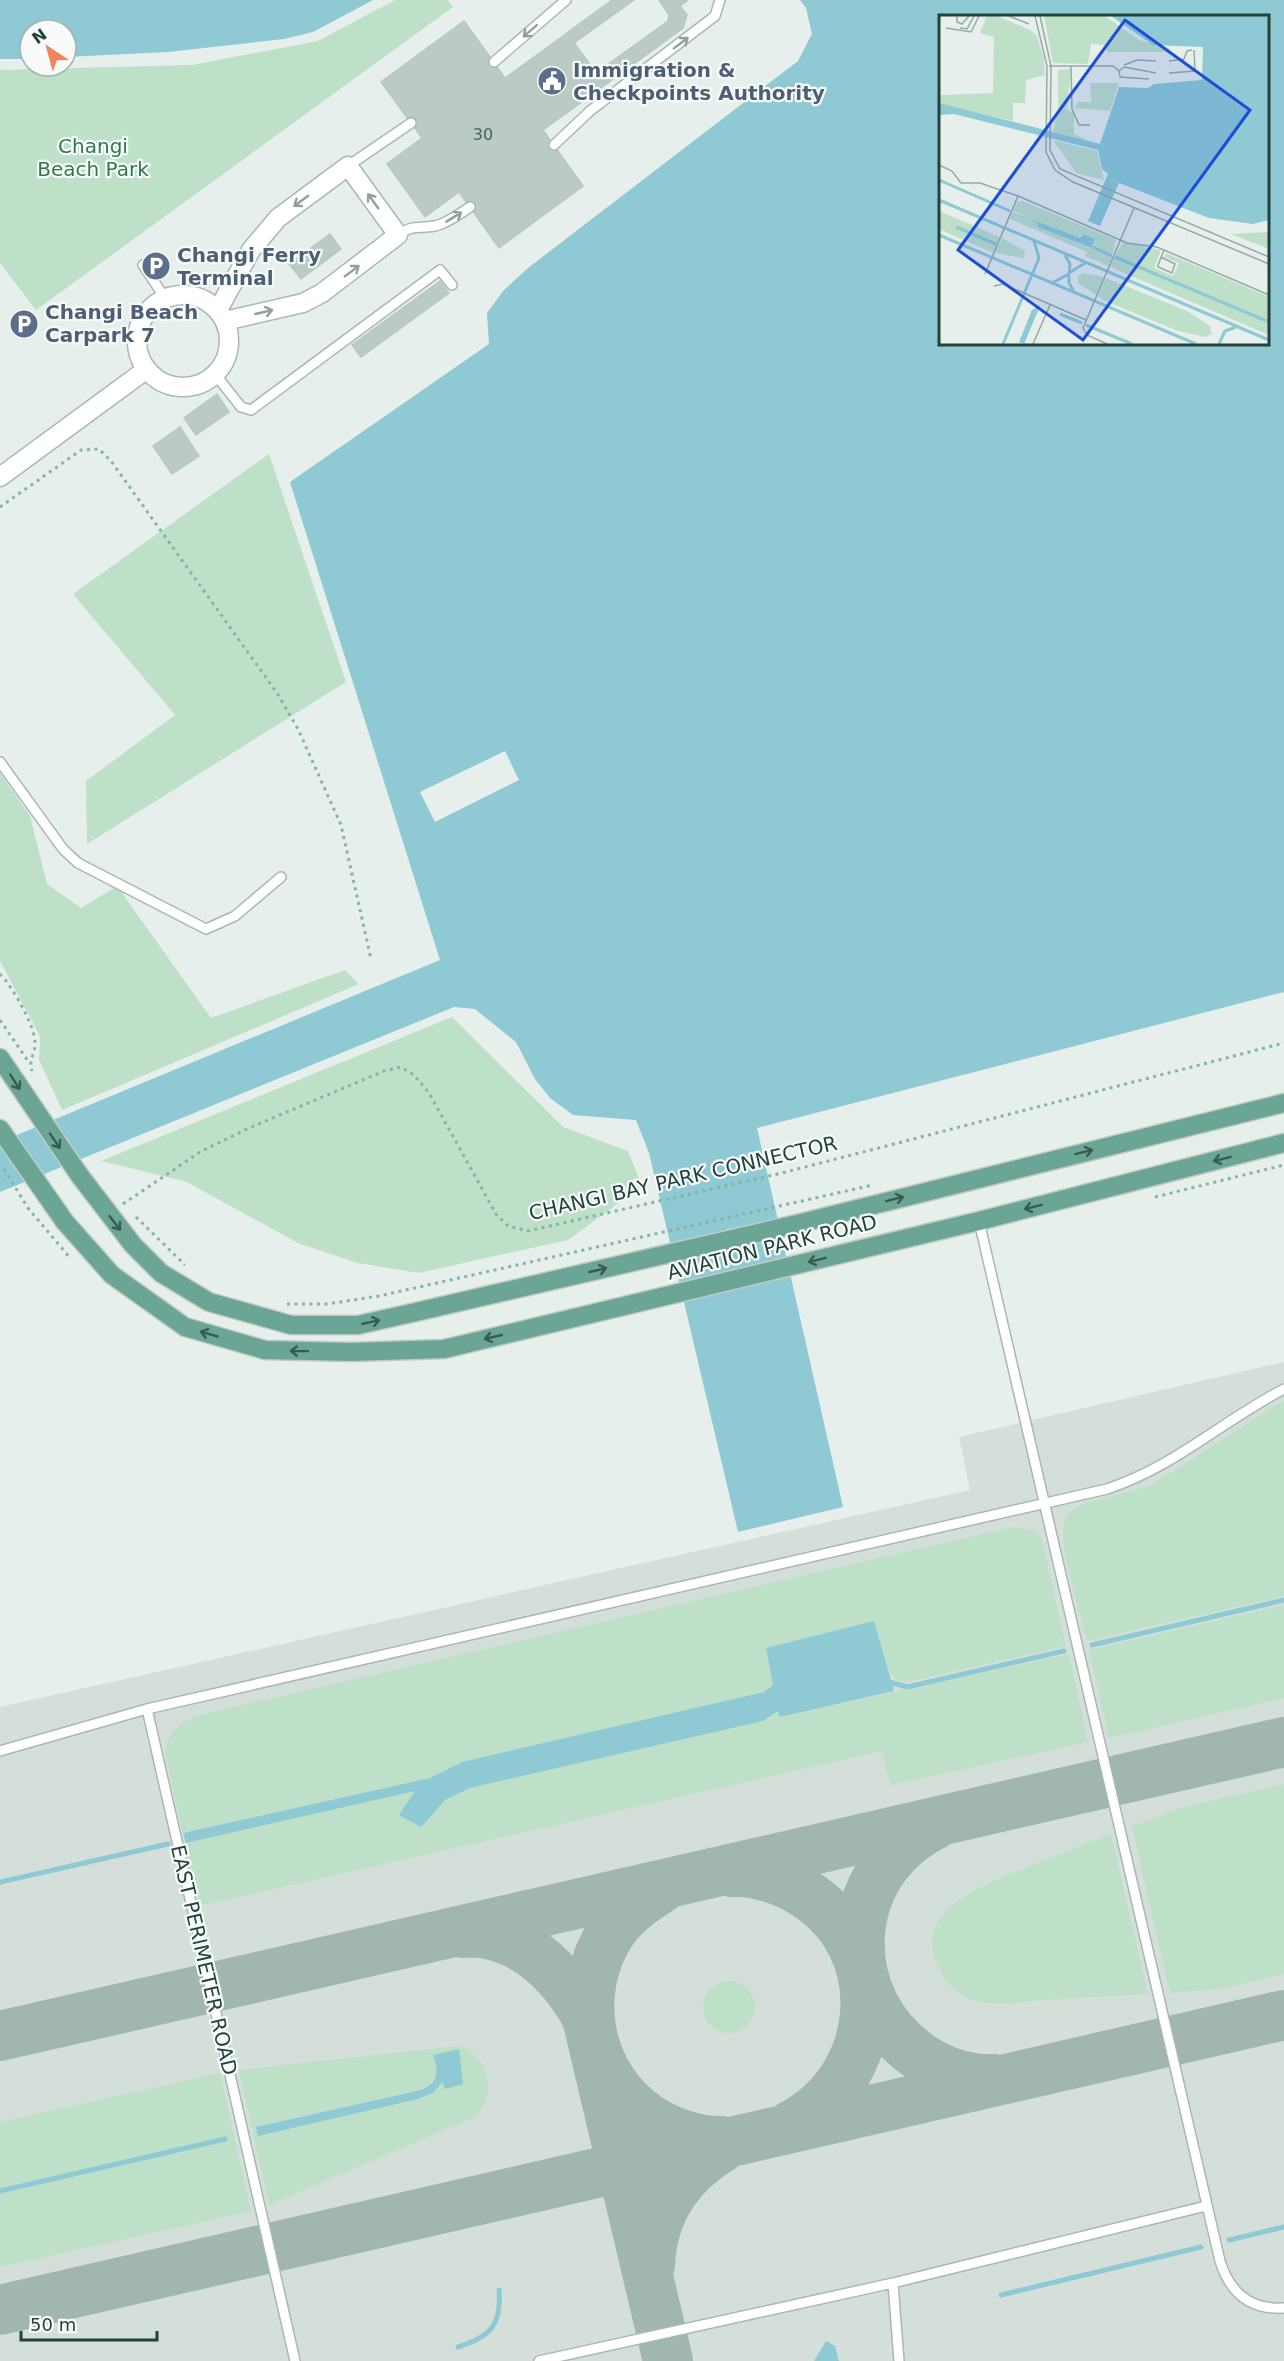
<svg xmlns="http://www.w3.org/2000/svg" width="1284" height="2361" font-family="'DejaVu Sans',sans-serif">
  <rect width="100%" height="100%" fill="#e6efeb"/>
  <path fill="#d4dfda" d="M1284,1362V2361H0V1707L970,1490L959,1437Z"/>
  <path fill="#bfe0c8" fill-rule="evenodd" d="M395,0H448L453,7L36,310L0,263V70L192,65L318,41Z
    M269,454L346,682L87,844L86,781L175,715L73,594Z
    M0,773L30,816L47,884L81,908L117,886L211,1018L345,970L359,984L62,1110L39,1060L40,1036L0,961Z
    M452,1017L563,1127L628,1151L642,1186L568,1240L419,1273L358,1263L298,1243L187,1182L101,1161Z
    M1284,1400V1596L1087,1641C1081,1616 1058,1545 1064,1523C1067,1513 1073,1508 1082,1504L1150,1486Z
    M1013,1527L1034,1531L1042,1539L1066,1646L907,1682C881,1681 882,1642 874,1622L766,1648L774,1685L764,1692L742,1699L462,1762L430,1778L183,1833L165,1753C168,1732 178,1725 196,1716Z
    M1284,1605V1698L1109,1738L1089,1650Z
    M1069,1654L1088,1742L890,1785L882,1751L199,1906L186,1843L416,1790L421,1827L445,1800L470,1788L763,1721L779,1711L780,1717Z
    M1284,1784V1974L1220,1989L1170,1993L1132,1827L1179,1808Z
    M1111,1833L1148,1994C1113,1996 1077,1998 1042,2000C1020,2002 992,2007 969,1999C954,1993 942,1977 936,1962C913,1905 997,1880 1035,1864C1060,1854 1086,1844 1111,1833Z
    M703 2007a26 26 0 1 1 52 0a26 26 0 1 1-52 0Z
    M458,2046C490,2056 498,2093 475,2117L269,2205L239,2070ZM438,2071L462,2084L443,2081L426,2097L418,2099L258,2136L257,2127L421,2090L435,2079Z
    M220,2073L251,2211L0,2267V2122Z"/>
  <path fill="#8ec9d4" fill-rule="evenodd" d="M0,0H373L313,32L284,39L168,52L66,57V30H30V59H0Z
    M800,0H1284V992L757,1128L843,1507L738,1532L649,1153L636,1120L573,1115L550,1098L535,1079L516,1042L475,1009L454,1007L0,1192V1142L440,960L290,482L489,344L487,313L504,290L528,268L798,61L812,34L806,8ZM940,16H1268V344H940Z
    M874,1621L894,1691L780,1717L778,1711L763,1721L470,1788L445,1800L421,1827L399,1815L415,1791L186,1843L183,1833L430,1778L462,1762L764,1692L773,1685L766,1648Z
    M459,2049L463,2084L445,2089L442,2082L433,2093L418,2099L258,2136L256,2127L421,2090C439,2082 439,2072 433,2055Z
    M826,2341L835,2346L839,2361H814Z"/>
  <path fill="#e6efeb" d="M505,751L519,780L435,822L420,792Z"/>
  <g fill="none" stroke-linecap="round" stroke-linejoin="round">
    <path stroke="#8ec9d4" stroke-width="5" d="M1092,1645L1284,1600
      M886,1681L907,1687L1064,1651
      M0,1882L168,1844
      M0,2191L225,2139
      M1229,2240L1284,2227
      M1001,2295L1201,2247
      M458,2347C490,2337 502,2325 499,2290"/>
    <path stroke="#a2b6b0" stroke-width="50" d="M934,1825C839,1873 835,2000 922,2058C943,2072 969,2080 995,2079
      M732,1872C756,1871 780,1879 801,1891C894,1946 883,2078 790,2126
      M663,1887C644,1899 625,1912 612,1931C571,1992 587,2077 648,2118C670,2132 694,2141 721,2141
      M462,1933C518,1928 563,1973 587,2018L668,2361
      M0,2036L1284,1742
      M650,2265C652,2214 678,2174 721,2148
      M0,2310L1284,2015"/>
  </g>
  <path fill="#bbcac4" stroke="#b8c9c2" stroke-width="1.5" d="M612,0H634L574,43L567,33Z
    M659,0H688L680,6L687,15L683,28L605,85L596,73L668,21L669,15Z
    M464,21L505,78L567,33L605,85L543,130L583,186L499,248L459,192L425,217L387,164L422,138L381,82Z
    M330,234L341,249L301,279L289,264Z
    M440,281L449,293L361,357L352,345Z
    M217,394L229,412L196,435L184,418Z
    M180,427L199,456L172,474L153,446Z"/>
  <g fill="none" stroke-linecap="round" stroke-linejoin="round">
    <g stroke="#a8b8b2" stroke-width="12">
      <path id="service" d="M494,62L566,0
        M554,145L590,111L715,16L720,0
        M348,166L411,123
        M398,235C414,224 418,229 435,226C448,223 459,214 470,207
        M143,265L165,298
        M215,374L241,407L251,410L440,270L452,285
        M0,762L63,849L78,863L206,929L235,916L281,877
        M979,1221L1220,2261C1230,2293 1250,2310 1284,2308
        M147,1709L295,2361
        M0,1751L147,1709L1107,1489C1176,1466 1222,1421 1284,1389
        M893,2283L899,2361
        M539,2361L893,2283L1206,2206"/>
    </g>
    <g stroke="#a8b8b2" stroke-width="21">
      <path id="minor" d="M137 341a46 46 0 1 1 92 0a46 46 0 1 1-92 0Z
        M218,310L251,250L278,218L348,166L398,235L322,293L303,303L225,321
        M0,477L147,369"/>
    </g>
    <g stroke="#c2cac8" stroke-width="21">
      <path id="primary" d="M0,1058L80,1176L133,1245L161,1273L209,1302L291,1325H358L416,1312L797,1224L1284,1103
        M0,1129L65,1222L112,1275L185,1327L265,1350L351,1352L444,1349L979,1221L1284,1143"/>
    </g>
    <path stroke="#86b3a5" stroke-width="3" stroke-dasharray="3 4.5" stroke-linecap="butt" d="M0,507L81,450L99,449L111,461L277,693L298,729L341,825L371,959
      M0,974C12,986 36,1027 35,1044C35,1055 28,1060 32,1071
      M0,1020L30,1064
      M4,1169L28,1208L71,1259
      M1155,1197L1284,1165
      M123,1204L200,1152L249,1128L384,1071L401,1067L414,1075L429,1093L496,1214L508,1226L528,1231L782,1173L1284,1043
      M136,1217L185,1265
      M287,1304H327L379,1296L873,1185"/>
    <use href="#service" stroke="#fff" stroke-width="9"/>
    <use href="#minor" stroke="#fff" stroke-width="18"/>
    <use href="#primary" stroke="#6aa596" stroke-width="18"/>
  </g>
  <defs><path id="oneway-shaft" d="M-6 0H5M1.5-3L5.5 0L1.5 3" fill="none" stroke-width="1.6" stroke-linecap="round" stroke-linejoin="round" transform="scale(1.5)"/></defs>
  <g stroke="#92a09c">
    <use href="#oneway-shaft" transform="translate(530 31) rotate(139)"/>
    <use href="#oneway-shaft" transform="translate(681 43) rotate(-37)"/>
    <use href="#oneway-shaft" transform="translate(301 201) rotate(144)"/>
    <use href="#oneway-shaft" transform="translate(373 201) rotate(-126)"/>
    <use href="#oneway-shaft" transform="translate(454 217) rotate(-31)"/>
    <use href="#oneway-shaft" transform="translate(352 271) rotate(-37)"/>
    <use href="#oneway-shaft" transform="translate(264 312) rotate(-13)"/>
  </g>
  <g stroke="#365b51">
    <use href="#oneway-shaft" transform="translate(15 1082) rotate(58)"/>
    <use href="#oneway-shaft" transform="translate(55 1141) rotate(55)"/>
    <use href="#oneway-shaft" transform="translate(1084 1152) rotate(-14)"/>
    <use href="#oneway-shaft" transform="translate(1222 1159) rotate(166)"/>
    <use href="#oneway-shaft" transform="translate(895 1199) rotate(-14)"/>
    <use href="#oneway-shaft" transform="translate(1033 1207) rotate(166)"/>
    <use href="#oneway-shaft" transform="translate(115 1223) rotate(52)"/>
    <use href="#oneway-shaft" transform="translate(817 1260) rotate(166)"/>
    <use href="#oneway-shaft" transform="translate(598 1270) rotate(-13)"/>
    <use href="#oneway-shaft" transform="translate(371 1322) rotate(-12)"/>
    <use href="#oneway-shaft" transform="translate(209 1334) rotate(-164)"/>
    <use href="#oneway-shaft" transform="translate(493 1337) rotate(167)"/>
    <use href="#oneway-shaft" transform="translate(299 1351) rotate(-179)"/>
  </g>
  <defs>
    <g id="civic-disc" transform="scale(1.5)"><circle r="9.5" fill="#5c6f8a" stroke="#f7fbf9"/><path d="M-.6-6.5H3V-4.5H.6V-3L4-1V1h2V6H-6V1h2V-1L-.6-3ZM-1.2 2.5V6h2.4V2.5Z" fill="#fff"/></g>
    <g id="parking-disc" transform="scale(1.5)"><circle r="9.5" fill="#5c6f8a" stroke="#f7fbf9"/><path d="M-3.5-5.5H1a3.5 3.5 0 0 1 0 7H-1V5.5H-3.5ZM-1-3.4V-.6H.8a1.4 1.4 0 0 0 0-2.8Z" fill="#fff"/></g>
  </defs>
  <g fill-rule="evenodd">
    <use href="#civic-disc" x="552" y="81"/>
    <use href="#parking-disc" x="156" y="266"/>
    <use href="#parking-disc" x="24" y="324"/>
  </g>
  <g text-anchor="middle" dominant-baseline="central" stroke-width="4.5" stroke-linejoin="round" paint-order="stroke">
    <g font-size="16" fill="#4a645c">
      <text x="483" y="134">30</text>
    </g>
    <g font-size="20" font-weight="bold" fill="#4e5e75" stroke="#f7fbf9" text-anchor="start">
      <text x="573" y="70">Immigration &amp;<tspan x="573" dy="23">Checkpoints Authority</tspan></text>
      <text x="177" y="255">Changi Ferry<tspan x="177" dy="23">Terminal</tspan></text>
      <text x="45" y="312">Changi Beach<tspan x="45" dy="23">Carpark 7</tspan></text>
    </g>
    <g font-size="20" fill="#2d7a4b" stroke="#f7fbf9">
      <text x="93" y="146">Changi<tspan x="93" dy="23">Beach Park</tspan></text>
    </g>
    <g font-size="20" fill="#24423a" stroke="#f7fbf9">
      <text transform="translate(683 1178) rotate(-13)">CHANGI BAY PARK CONNECTOR</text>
      <text transform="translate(772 1247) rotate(-14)">AVIATION PARK ROAD</text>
      <text transform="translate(204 1960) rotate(77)">EAST PERIMETER ROAD</text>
    </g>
  </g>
  <g transform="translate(939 15)">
    <rect width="330" height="330" fill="#e6efeb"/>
    <path d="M48,1H58L91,15L98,21L105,44L106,60L87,65L86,88H74V106L4,90L0,85V80L54,78L55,22L41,18ZM105,1H166L200,25L230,33V37H168L167,30L152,29L149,49L114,48ZM132,54L128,94L135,99V119L151,126L114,117L119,94V55ZM151,68H180L171,96L135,93L139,87H152ZM114,125L158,136L165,165L137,158ZM84,186L177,225L173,240L155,232L156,224L144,219L138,223L74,196L78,187ZM0,196L61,222L54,238L0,214ZM74,197L100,208L98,212L173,241L169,251L146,241L148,237L71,204ZM330,217V234L292,219ZM63,223L86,236L85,243L56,238ZM184,227L222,235L215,253L234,261L240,248L225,242L227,238L330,282V307L176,241ZM175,242L330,308V320L171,252ZM144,258L165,262L157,280L139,268V261ZM167,263L248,296L271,311L273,319L266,322L239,316L164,285L159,281Z" fill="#bfe0c8"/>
    <path d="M172,1H330V205L314,209L270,203L180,168L161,211L149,206L169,159L163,154L159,135L15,99L0,100V88L161,129L180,72L209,73L215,69L263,65L264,32L214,30ZM74,197L141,223L144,219L156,224L153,233L98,212L99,208ZM101,291L85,329L80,327L93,295Z" fill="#8ec9d4"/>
    <path fill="none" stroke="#8ec9d4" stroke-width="3" d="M0,165L71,196M0,185L330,325M17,212L57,229M0,220L257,329M154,232L173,241M176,242L330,307M113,268L130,259L131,249L126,240M135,277L130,268V258L146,248M121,299L143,308M147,310L193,329M64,329L100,243L95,226M280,329L286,316L297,312"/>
    <path fill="none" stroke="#98aaa4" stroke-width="1.5" d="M18,1V7L23,9L30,1M70,1L90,9M96,1L108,51L107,137L116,155L134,167L330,249M101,1L112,51L111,135L121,154L330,242M7,13L32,17L40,1M21,13L28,14L35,1M230,46L245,44L248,36L253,35M185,50L198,45L217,46M110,51H174L180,56L185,52M132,51L133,94L140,110H151M185,52L217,58M180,56L181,62L210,64M230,58L256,56L255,35M0,150L13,156L22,168H41L79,181L188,228L218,232L330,280M222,242L236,249L233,258L219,252V250L225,235M46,259L79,181M55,271L64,269L147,305M94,329L111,290M168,329L148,320L144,313L195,193"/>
    <path fill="#1d4ed8" fill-opacity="0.15" stroke="#1d4ed8" stroke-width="3" d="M186,5L311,95L144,325L19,235Z"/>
    <rect width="330" height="330" fill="none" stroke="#24423a" stroke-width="3"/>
  </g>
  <g transform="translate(48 48) rotate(324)"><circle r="28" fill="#f7fbf9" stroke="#a3b1ad" stroke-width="1.5"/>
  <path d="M0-4.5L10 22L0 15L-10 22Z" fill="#f4845f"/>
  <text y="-9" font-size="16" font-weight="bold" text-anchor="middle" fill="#24423a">N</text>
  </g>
  <path d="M21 2331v9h136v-9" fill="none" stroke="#24423a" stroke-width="3"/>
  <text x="30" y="2331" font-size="18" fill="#24423a" stroke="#f7fbf9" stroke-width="4.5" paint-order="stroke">50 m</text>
</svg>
